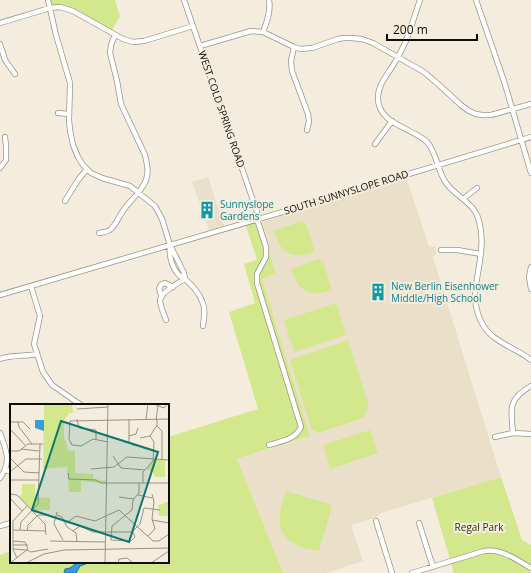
<svg xmlns="http://www.w3.org/2000/svg" width="531" height="573" font-family="'Open Sans',sans-serif">
  <rect width="100%" height="100%" fill="#f4eddd"/>
  <path fill="#eae0ca" d="M208,177L225,228L210,233L192,182Z
    M406,177L429,246L437,247L435,250L437,253L433,257L501,477L381,513L377,517L351,525L363,561L326,573H283L237,459L310,436L262,279L276,274L261,223L284,214Z"/>
  <path fill="#d3e88c" d="M48,0H115L120,16L111,32L71,10L50,8Z
    M260,218L276,274L262,279L310,436L271,448L237,459L283,573H0V555L11,551V562H168V437L258,409L229,312L255,303L244,264L257,260L245,223Z
    M301,221L306,223L315,252C311,253 306,255 302,255C285,257 278,245 274,231Z
    M318,259L323,261L332,290C328,291 324,293 320,293C303,295 296,283 291,269Z
    M336,303L346,335L294,352L284,320Z
    M348,340L369,406L363,418L318,433L311,428L290,360Z
    M370,430L378,453L330,469L323,445Z
    M501,477L522,540L531,545V572L530,573H454L432,498Z
    M286,491L330,504L332,507L319,551C314,550 309,549 304,548C273,537 277,516 286,491Z"/>
  <path fill="#369dd8" stroke="#2a729a" d="M78,562H96V563H88L80,566L76,573H64L65,569L70,568Z"/>
  <g fill="none" stroke-linecap="round" stroke-linejoin="round">
    <g stroke="#9a9486" stroke-width="6">
      <path id="minor" d="M48,0L56,35L70,83L69,120L70,130L73,145L78,157L83,165L91,173L102,178L130,186L155,206L162,219L170,245L184,273L185,279
        M184,0L257,212V219L266,247V257L257,274V283L301,427C295,440 281,441 269,445
        M420,0C415,14 411,29 405,43C402,49 399,56 395,62C389,73 378,84 378,97C377,124 411,127 427,142C437,153 437,170 446,183C456,197 475,203 479,221C486,245 477,270 475,294C475,311 481,328 495,338C507,347 520,351 531,360
        M476,0L504,81L531,173
        M0,23L50,8L60,7L73,11L123,39L133,42L144,41L193,26
        M263,32C267,22 271,11 269,0
        M0,44L5,60L15,74
        M200,46L251,31L263,32L294,47L300,49L312,48L338,39L344,38H351L362,39L373,43L424,72L438,84L461,105L469,111L476,114L482,115H491L531,104
        M294,47L291,61L292,71L308,114L309,121L307,130
        M58,113L69,114
        M375,144L392,121
        M0,168L6,160V146L5,137
        M463,199L477,188
        M65,201L78,180L87,169
        M99,233C104,232 108,232 111,229C117,223 120,214 125,208C132,199 142,191 146,180C149,172 147,164 145,155L121,104L117,81L110,53L111,45L115,35
        M170,247C169,256 172,269 180,276C181,277 183,278 185,279C192,285 199,293 202,301C206,309 204,318 203,326
        M441,250H457L481,254
        M531,267L529,277L531,289
        M31,286L40,316L34,344L43,372L52,385L81,405
        M0,295L313,203L531,137
        M162,296C158,290 158,285 165,283L173,287
        M166,320C164,314 160,306 160,300C161,292 178,283 185,279
        M0,359C12,354 25,357 37,354
        M0,433C6,450 12,461 0,478
        M513,433C511,409 507,400 531,386
        M495,437L513,433L531,434
        M5,470L11,472
        M376,521L392,573
        M419,523L433,567
        M0,526L11,523
        M412,573L484,551C501,548 517,560 531,568"/>
    </g>
    <use href="#minor" stroke="#fff" stroke-width="4.5"/>
  </g>
  <defs>
    <g id="building-bare" transform="scale(1.38)"><path d="M-4-6H4V6H1V3H-1V6H-4ZM-2.5-4.3h1.7v1.8h-1.7ZM.8-4.3h1.7v1.8H.8ZM-2.5-1h1.7V.8h-1.7ZM.8-1h1.7V.8H.8Z" fill="#0f9aa8" stroke="#f4eddd" stroke-width="2.5" paint-order="stroke"/></g>
  </defs>
  <g fill-rule="evenodd">
    <use href="#building-bare" x="207" y="210"/>
    <use href="#building-bare" x="378" y="292"/>
  </g>
  <g text-anchor="middle" dominant-baseline="central" stroke-width="4" stroke-linejoin="round" paint-order="stroke">
    <g font-size="10" fill="#0f0d08" stroke="#f4eddd">
      <text transform="translate(222 109) rotate(71)">WEST COLD SPRING ROAD</text>
      <text transform="translate(346 192) rotate(-17)">SOUTH SUNNYSLOPE ROAD</text>
    </g>
    <g font-size="10" fill="#0d838f" stroke="#f4eddd" text-anchor="start">
      <text x="220" y="204">Sunnyslope<tspan x="220" dy="12">Gardens</tspan></text>
      <text x="391" y="286">New Berlin Eisenhower<tspan x="391" dy="12">Middle/High School</tspan></text>
    </g>
    <g font-size="10" fill="#2b3308" stroke="#f4eddd">
      <text x="479" y="527">Regal Park</text>
    </g>
  </g>
  <g transform="translate(10 404)">
    <rect width="159" height="159" fill="#f4eddd"/>
    <path d="M34,0H62L63,9H59L54,17V34L59,47H65V69L83,70V75L97,77V80L71,77V88H59L57,63L33,65ZM143,56H155V73H145L143,68L136,65ZM12,80H25V93L40,94V106H28L25,109L9,93L12,90ZM155,98H159V112H149L148,101L154,100Z" fill="#d3e88c"/>
    <path d="M25,16H34V27L25,24Z" fill="#369dd8"/>
    <path fill="none" stroke="#989388" stroke-width="1" d="M144,0L154,4L157,0M67,5L98,3M67,15L69,24L86,26V35M119,15V38L124,42M136,15L138,0M146,16L148,2M0,18H13L20,25M8,18L9,23L22,40M147,22L152,27V56M0,25L15,41M119,32L126,30L128,24M130,34L140,32L147,21V15M98,38L83,35L71,42L62,41L59,35L60,17L159,15M11,45L29,47M0,47H9L18,40H33M103,52L111,64L135,66M0,54L14,68L29,69M81,65L104,63L117,53L159,56M0,68L16,55H32M58,69L59,75L86,76L91,79H159M0,76H29M133,79V68L143,57L144,38L140,32M0,90L7,91L35,120L36,131M128,91L142,94M109,93L124,95M0,94L12,107M47,108L44,120L53,136M47,111L52,113L57,123L66,129L67,137M142,116L159,119M55,120L66,112L85,117L109,106L143,137H149L159,130M3,126L36,127M10,126L11,118L28,100L30,40M17,127L18,121L28,111H36M63,127L70,122L83,128H122L130,120L134,104L150,106M123,128L125,133L121,137L101,136L102,122L122,106L123,96L129,89V79M138,132L145,125L142,115L144,98L142,90M40,137L95,138M3,141H18M3,145L17,146M17,146L21,148L38,145M7,154L3,146V117L17,102M0,159L18,145L15,138L3,137M16,159L34,150L54,146L159,144M95,159L98,0M108,159L109,155L117,154L123,159M141,159L159,147"/>
    <path fill="#0f766e" fill-opacity="0.15" stroke="#0f766e" stroke-width="2" d="M51,17L148,48L119,138L22,106Z"/>
    <rect width="159" height="159" fill="none" stroke="#0f0d08" stroke-width="2"/>
  </g>
  <path d="M387 34v6h90v-6" fill="none" stroke="#0f0d08" stroke-width="2"/>
  <text x="393" y="34" font-size="12" fill="#0f0d08" stroke="#f4eddd" stroke-width="3" paint-order="stroke">200 m</text>
</svg>
